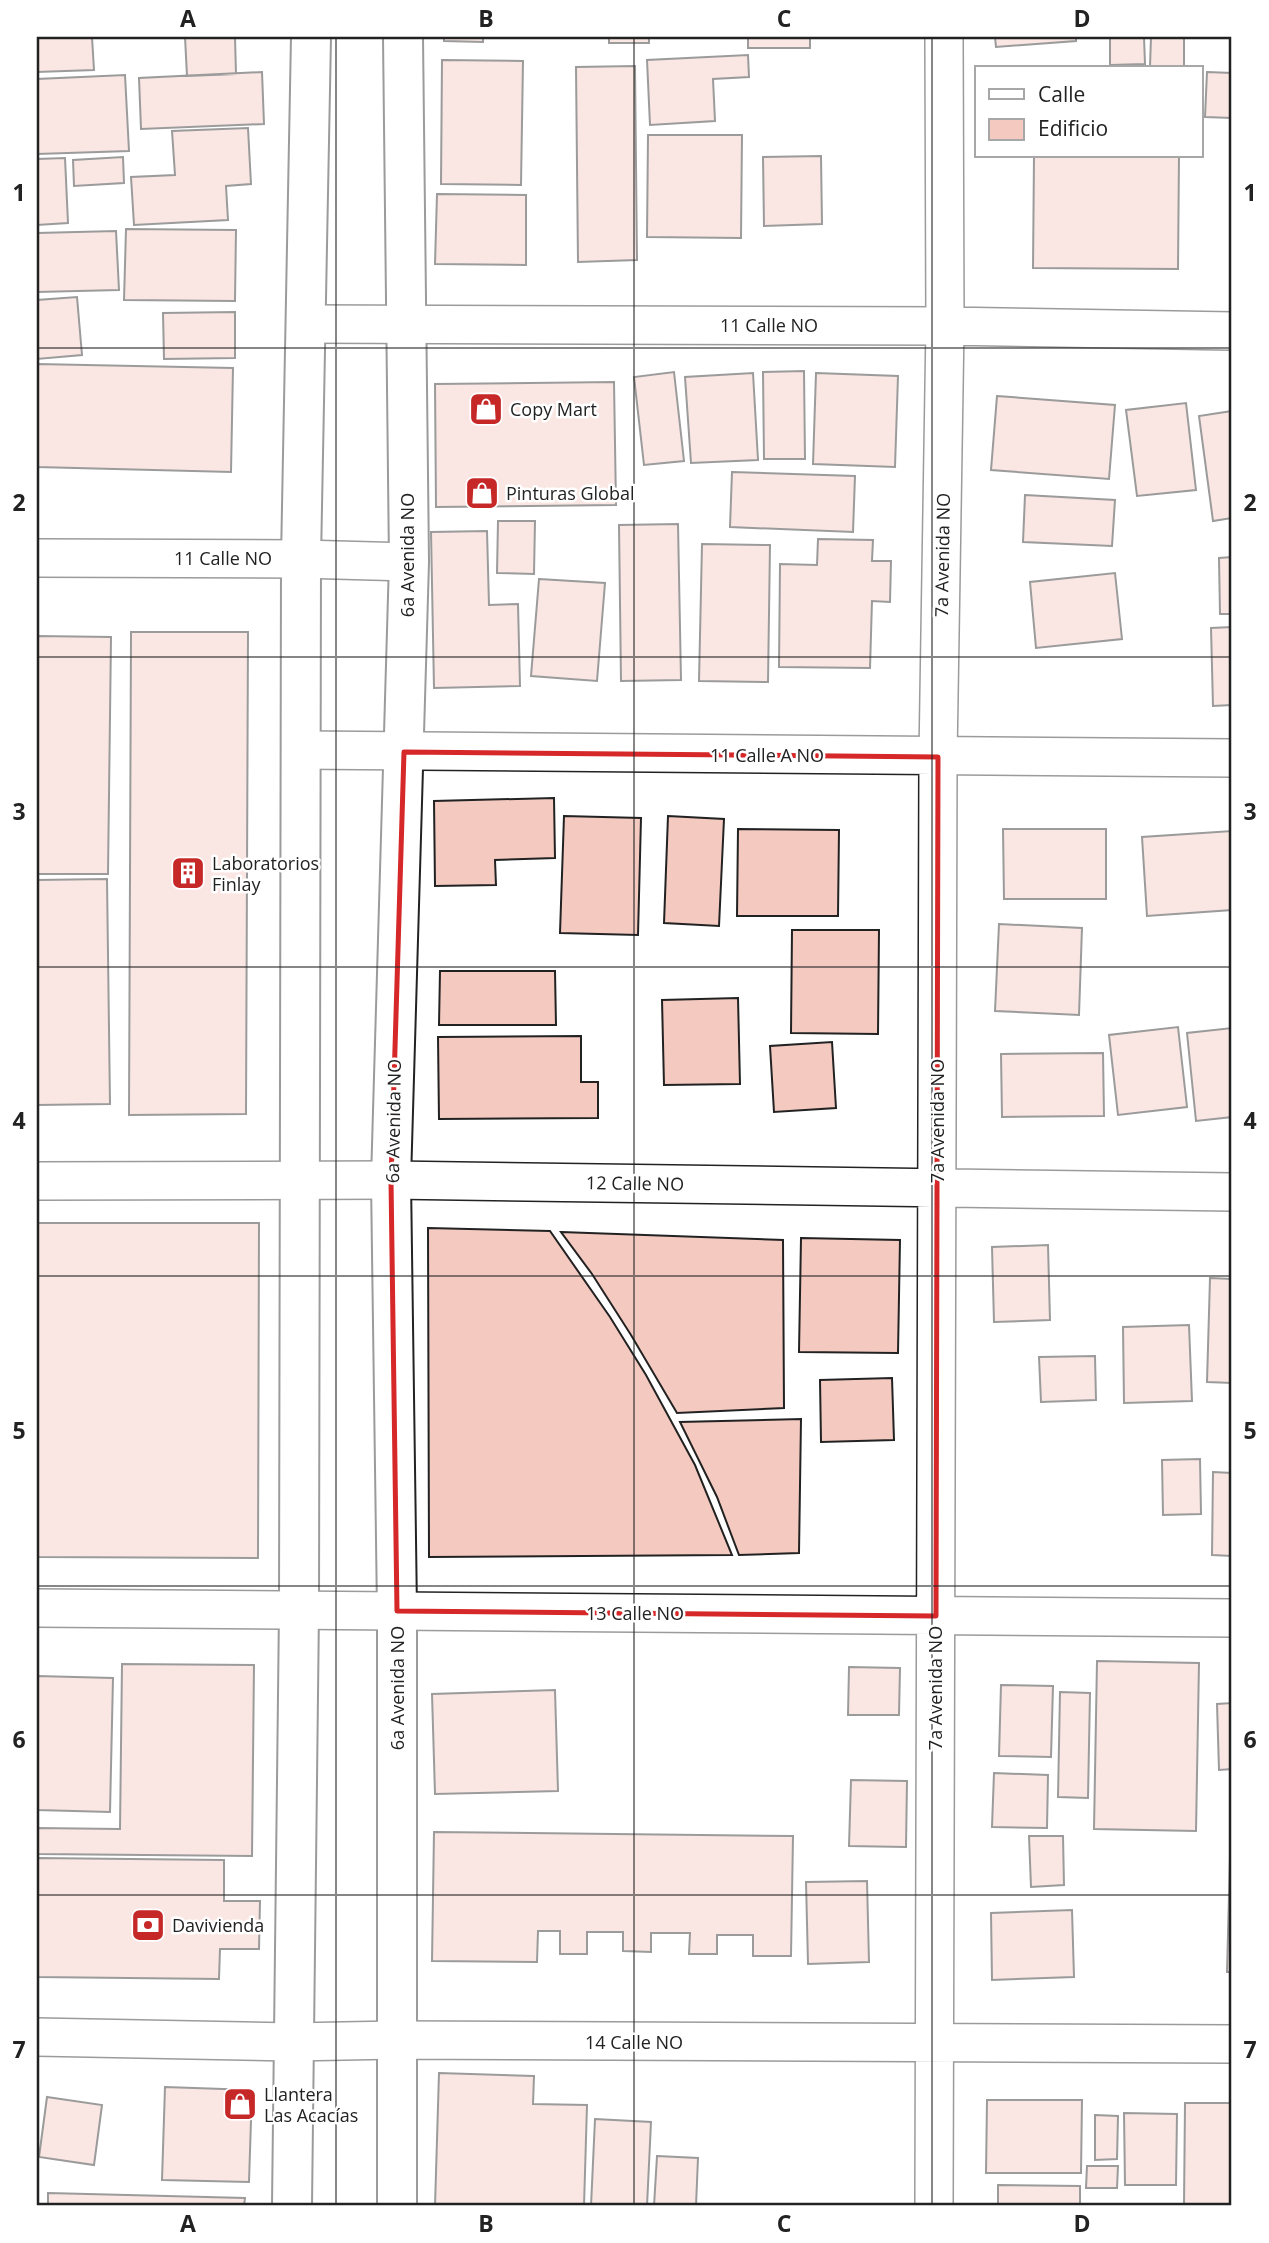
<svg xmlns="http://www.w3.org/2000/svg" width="1269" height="2243" font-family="'Open Sans',sans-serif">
  <rect width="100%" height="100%" fill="#fff"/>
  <path fill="#f3c9c0" stroke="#222" stroke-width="2" d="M37,37H92L94,70L37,72Z
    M185,37H235L236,74L187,76Z
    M444,37H483V42L444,41Z
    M609,37H649V43H609Z
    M748,37H810V48H748Z
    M995,37H1076V41L996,47Z
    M1110,37H1144L1145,64L1110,65Z
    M1151,37H1184V68L1150,67Z
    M748,55L749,77L713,79L715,121L650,125L647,60Z
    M442,60L523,61L521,185L441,184Z
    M635,66L637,260L578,262L576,67Z
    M262,72L264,124L141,129L139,78Z
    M1207,72L1232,73V118L1205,117Z
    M125,75L129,151L37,154V79Z
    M248,128L251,184L226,186L228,220L134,225L131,177L175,175L172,131Z
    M648,135H742L741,238L647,237Z
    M821,156L822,224L764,226L763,157Z
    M1034,156H1179L1178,269L1033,268Z
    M123,157L124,183L74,186L73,160Z
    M65,158L68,223L37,225V159Z
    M437,194L526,195V265L435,264Z
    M126,229L236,230L235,301L124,300Z
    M116,231L119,290L37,292V233Z
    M77,297L82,355L37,359V300Z
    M235,312V358L164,359L163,313Z
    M37,364L233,368L231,472L37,467Z
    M804,371L805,459H764L763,372Z
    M674,372L684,461L644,465L634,377Z
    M753,373L758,460L691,463L685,377Z
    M816,373L898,376L895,467L813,464Z
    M614,382L616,505L436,507L435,384Z
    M997,396L1115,405L1109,479L991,470Z
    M1186,403L1196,490L1137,496L1126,410Z
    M1232,411V518L1213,521L1199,416Z
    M732,472L855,476L853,532L730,527Z
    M1025,495L1115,500L1112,546L1023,542Z
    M498,521H535L534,574L497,573Z
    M678,524L681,680L621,681L619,525Z
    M487,531L489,605L518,604L520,686L434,688L431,532Z
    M818,539L873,540L872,561H891L890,602L872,601L870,668L779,667L780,564L817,565Z
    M702,544L770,545L768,682L699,681Z
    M1232,557V614H1220L1219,558Z
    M1115,573L1122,639L1036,648L1030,582Z
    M539,579L605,583L597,681L531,676Z
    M1232,627V705L1213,706L1211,628Z
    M131,632H248L246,1114L129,1115Z
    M37,636L111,637L108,874H37Z
    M554,798L555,858L495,860L496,885L435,886L434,801Z
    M564,816L641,818L638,935L560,933Z
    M668,816L724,819L719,926L664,923Z
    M738,829L839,830L838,916H737Z
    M1003,829H1106V899H1004Z
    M1232,831V910L1147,916L1142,837Z
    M107,879L110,1104L37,1105V880Z
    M999,924L1082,928L1079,1015L995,1011Z
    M792,930H879L878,1034L791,1033Z
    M440,971H555L556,1025H439Z
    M738,998L740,1084L664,1085L662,1000Z
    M1178,1027L1187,1107L1118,1115L1109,1035Z
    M1232,1028V1117L1196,1121L1187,1033Z
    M581,1036V1082H598V1118L439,1119L438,1037Z
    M832,1042L836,1108L774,1112L770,1046Z
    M1103,1053L1104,1116L1002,1117L1001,1054Z
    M37,1223H259L258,1558L37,1557Z
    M428,1228L550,1231L610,1317L646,1375L695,1465L732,1555L429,1557Z
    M561,1232L783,1240L784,1408L677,1413L631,1335L592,1274Z
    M801,1238L900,1240L898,1353L799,1352Z
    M1048,1245L1050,1320L994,1322L992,1247Z
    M1210,1278L1232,1279V1383L1207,1382Z
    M1189,1325L1192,1401L1124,1403L1123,1327Z
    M1095,1356L1096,1400L1041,1402L1039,1357Z
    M892,1378L894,1440L821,1442L820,1380Z
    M801,1419L799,1553L739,1555L717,1497L680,1422Z
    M1200,1459L1201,1514L1163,1515L1162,1460Z
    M1213,1472L1232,1473V1556L1212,1555Z
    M1097,1661L1199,1663L1196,1831L1094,1829Z
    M122,1664L254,1665L252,1856L37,1854V1828L120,1829Z
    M849,1667L900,1668L899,1715H848Z
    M37,1676L113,1678L110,1812L37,1810Z
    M1001,1685L1053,1686L1051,1757L999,1756Z
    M555,1690L558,1791L435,1794L432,1694Z
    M1060,1692L1090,1693L1088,1798L1058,1797Z
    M1232,1703V1769L1219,1770L1217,1704Z
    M994,1773L1048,1775L1047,1828L992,1827Z
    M851,1780L907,1781L906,1847L849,1846Z
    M434,1832L793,1836L791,1956H753V1935H717V1954H689L690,1933H651V1952L623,1951V1932H587V1954H560V1931H538L537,1962L432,1961Z
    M1029,1836H1063L1064,1885L1031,1887Z
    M1230,1857H1232V1972H1227Z
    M37,1858L224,1860V1901H260L259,1949H220L219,1979L37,1977Z
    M867,1881L869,1962L808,1964L806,1882Z
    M1072,1910L1074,1977L992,1980L991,1913Z
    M439,2073L534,2076L533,2104L587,2105L584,2206H435Z
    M165,2087L252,2090L249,2182L162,2180Z
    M47,2097L102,2105L94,2165L39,2157Z
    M987,2100H1082L1081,2173H986Z
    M1185,2103H1232V2206L1184,2205Z
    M1124,2113L1177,2114L1176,2185H1125Z
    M1095,2115L1118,2116L1117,2159L1095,2160Z
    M595,2119L651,2122L647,2206H591Z
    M657,2156L698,2158L696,2206H654Z
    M1087,2166H1118L1117,2188H1086Z
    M998,2185L1080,2186V2206H998Z
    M48,2193L245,2198L244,2206H48Z"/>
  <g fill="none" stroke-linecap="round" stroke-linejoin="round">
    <g stroke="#222" stroke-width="40">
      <path id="minor" d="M306,324L945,326L1232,331
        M37,558L301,559L409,562
        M301,750L1232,758
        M37,1181L391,1180L1232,1192
        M37,1608L1232,1618
        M37,2037L292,2042L396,2040L1232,2044
        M934,2206L938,757L945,326L944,37"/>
    </g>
    <g stroke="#222" stroke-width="42">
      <path id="tertiary" d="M292,2206L299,1610L301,559L311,37
        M397,2206V1611L391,1180L409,562L403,37"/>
    </g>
    <use href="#minor" stroke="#fff" stroke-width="37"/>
    <use href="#tertiary" stroke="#fff" stroke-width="38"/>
  </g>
  <path d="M0 0H1269V2243H0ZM404,752L938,757L936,1616L397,1611L391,1180Z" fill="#fff" fill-opacity=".55" fill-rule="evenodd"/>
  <path fill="none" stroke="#d62828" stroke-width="5" stroke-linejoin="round" d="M404,752L938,757L936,1616L397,1611L391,1180Z"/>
  <path fill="none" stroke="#222" stroke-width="2" stroke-opacity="0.55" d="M336,37V2206M634,37V2206M932,37V2206M37,348H1232M37,657H1232M37,967H1232M37,1276H1232M37,1586H1232M37,1895H1232"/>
  <defs>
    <g id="shop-square" transform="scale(1.75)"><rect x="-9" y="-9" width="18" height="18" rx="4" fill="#c62828" stroke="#fff"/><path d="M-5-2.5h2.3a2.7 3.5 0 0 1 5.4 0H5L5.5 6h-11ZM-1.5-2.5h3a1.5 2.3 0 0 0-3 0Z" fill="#fff"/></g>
    <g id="building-square" transform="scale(1.75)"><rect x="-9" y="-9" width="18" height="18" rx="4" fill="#c62828" stroke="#fff"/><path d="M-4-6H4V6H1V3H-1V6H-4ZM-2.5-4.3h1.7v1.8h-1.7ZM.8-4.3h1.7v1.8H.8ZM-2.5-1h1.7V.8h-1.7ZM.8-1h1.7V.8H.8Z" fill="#fff"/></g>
    <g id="bank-square" transform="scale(1.75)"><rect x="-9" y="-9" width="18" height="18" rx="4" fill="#c62828" stroke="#fff"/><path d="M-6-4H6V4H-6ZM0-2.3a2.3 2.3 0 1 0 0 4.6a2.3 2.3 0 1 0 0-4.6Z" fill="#fff"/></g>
  </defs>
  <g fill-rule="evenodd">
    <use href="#shop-square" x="486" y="409"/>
    <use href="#shop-square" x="482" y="493"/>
    <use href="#building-square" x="188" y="873"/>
    <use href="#bank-square" x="148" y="1925"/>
    <use href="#shop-square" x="240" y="2104"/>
  </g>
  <g text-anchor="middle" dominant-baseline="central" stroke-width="5" stroke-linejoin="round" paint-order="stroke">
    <g font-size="18" fill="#222" stroke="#fff">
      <text x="769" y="325">11 Calle NO</text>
      <text transform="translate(407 555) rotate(-90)">6a Avenida NO</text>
      <text transform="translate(942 555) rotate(-89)">7a Avenida NO</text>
      <text x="223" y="558">11 Calle NO</text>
      <text x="767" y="755">11 Calle A NO</text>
      <text transform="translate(393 1121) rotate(-89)">6a Avenida NO</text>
      <text transform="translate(937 1121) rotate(-90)">7a Avenida NO</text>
      <text transform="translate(635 1183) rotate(1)">12 Calle NO</text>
      <text x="635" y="1613">13 Calle NO</text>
      <text transform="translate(397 1688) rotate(-90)">6a Avenida NO</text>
      <text transform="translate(935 1688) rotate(-90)">7a Avenida NO</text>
      <text x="634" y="2042">14 Calle NO</text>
    </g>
    <g font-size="18" fill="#222" stroke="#fff" text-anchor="start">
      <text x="510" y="409">Copy Mart</text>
      <text x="506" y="493">Pinturas Global</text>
      <text x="212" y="863">Laboratorios<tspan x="212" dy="21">Finlay</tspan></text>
      <text x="172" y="1925">Davivienda</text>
      <text x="264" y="2094">Llantera<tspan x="264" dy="21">Las Acacías</tspan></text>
    </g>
  </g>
  <rect width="1269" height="2243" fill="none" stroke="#ffffff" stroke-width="77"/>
  <rect x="975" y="66" width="228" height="91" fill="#ffffff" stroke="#a7a7a7" stroke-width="2"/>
  <rect x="989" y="89" width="35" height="10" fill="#ffffff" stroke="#a7a7a7" stroke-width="2"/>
  <text x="1038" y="102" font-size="21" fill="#222222">Calle</text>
  <rect x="989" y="119" width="35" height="21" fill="#f3c9c0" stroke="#a7a7a7" stroke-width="2"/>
  <text x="1038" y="136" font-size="21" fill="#222222">Edificio</text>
  <rect x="38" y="38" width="1192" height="2166" fill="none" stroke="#222" stroke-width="2.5"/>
  <g font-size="23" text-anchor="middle" font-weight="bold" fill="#222">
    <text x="188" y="27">A</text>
    <text x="486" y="27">B</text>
    <text x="784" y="27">C</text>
    <text x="1082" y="27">D</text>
    <text x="19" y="201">1</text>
    <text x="1250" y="201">1</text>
    <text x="19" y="511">2</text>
    <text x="1250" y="511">2</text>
    <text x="19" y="820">3</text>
    <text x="1250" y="820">3</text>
    <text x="19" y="1129">4</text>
    <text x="1250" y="1129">4</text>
    <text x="19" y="1439">5</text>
    <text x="1250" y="1439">5</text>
    <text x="19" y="1748">6</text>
    <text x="1250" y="1748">6</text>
    <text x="19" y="2058">7</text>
    <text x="1250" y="2058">7</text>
    <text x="188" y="2232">A</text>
    <text x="486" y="2232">B</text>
    <text x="784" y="2232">C</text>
    <text x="1082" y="2232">D</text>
  </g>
</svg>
